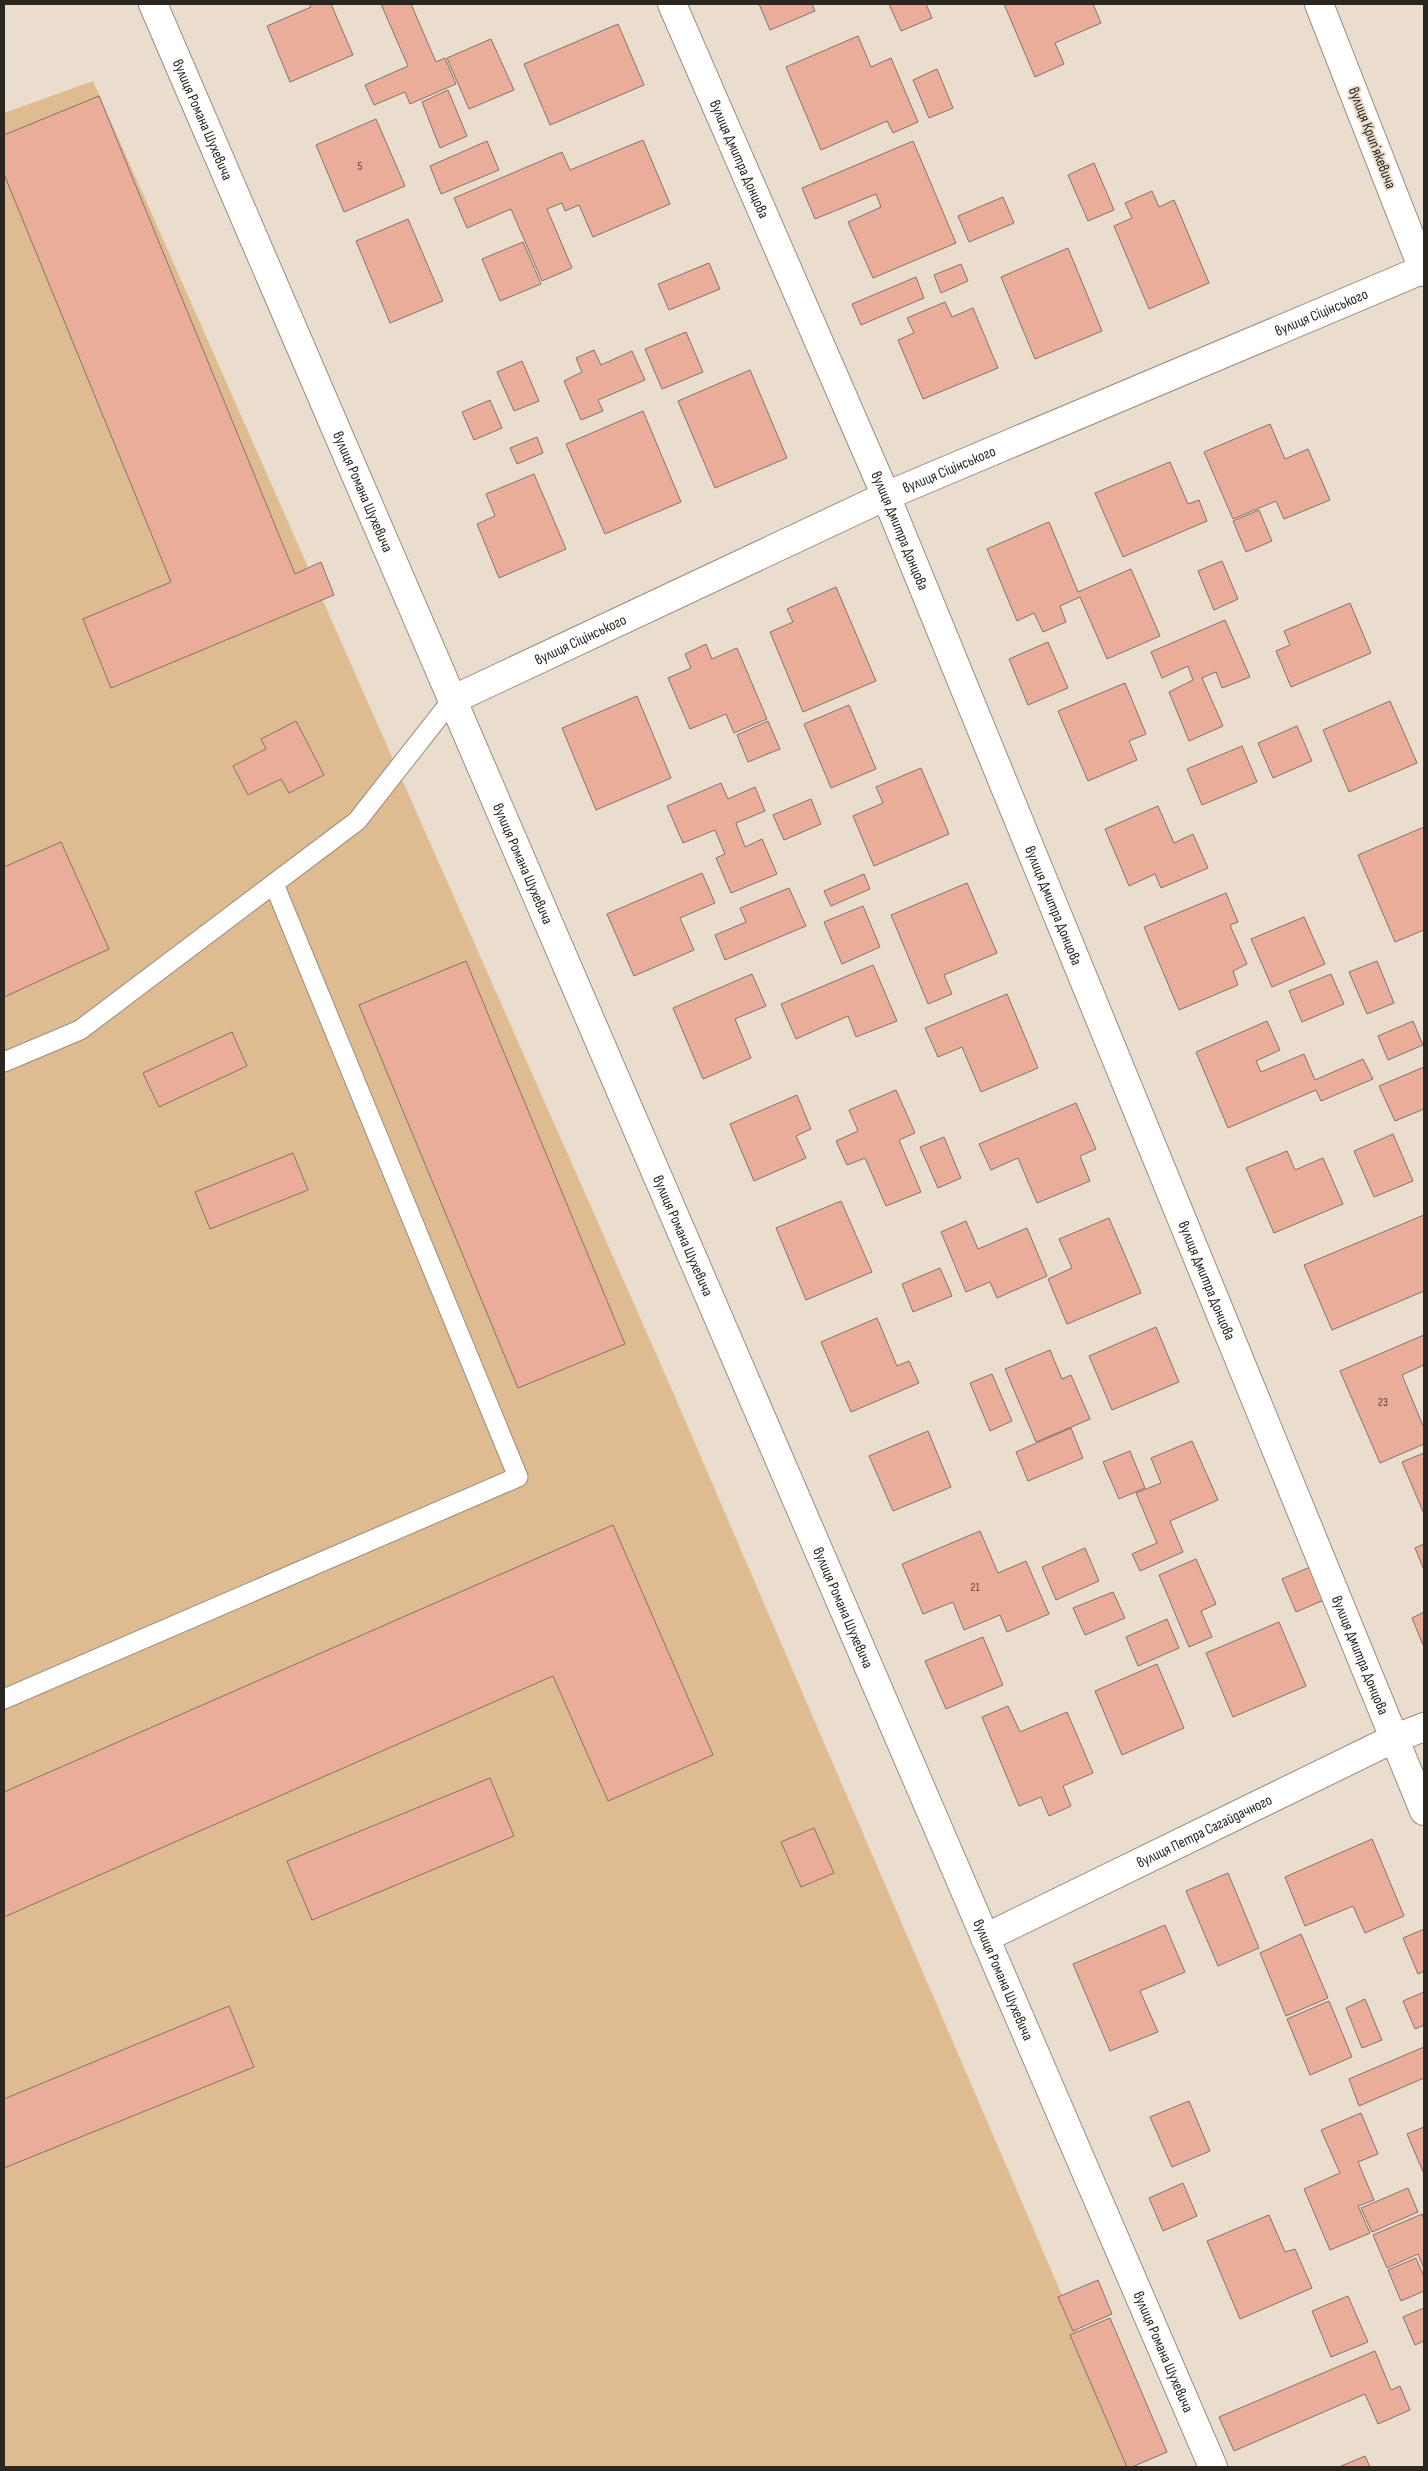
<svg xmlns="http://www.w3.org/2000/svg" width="1428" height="2471" font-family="'Sofia Sans Condensed',sans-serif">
  <rect width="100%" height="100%" fill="#eaddcd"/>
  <path fill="#debb90" d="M93,81L672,1390L1136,2467H4V113Z"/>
  <path fill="#eaad9a" stroke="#85726c" d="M309,4H331L353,55L290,82L267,26L311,7Z
    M381,4H411L436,62L445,58L456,84L410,104L405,92L374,105L365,85L408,66Z
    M759,4H812L815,11L770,30Z
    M889,4H926L932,18L901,31Z
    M1004,4H1093L1101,23L1055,43L1064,64L1035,77Z
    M618,24L644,85L550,125L524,64Z
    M858,36L871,67L891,58L918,122L893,133L887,121L821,150L786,67Z
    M491,39L514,90L469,109L447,58Z
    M937,69L953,108L929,118L913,80Z
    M448,90L467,136L440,148L422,102Z
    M99,96L295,574L321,562L334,595L111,688L83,619L171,582L4,174V135Z
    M376,119L405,186L344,212L316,145Z
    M643,140L670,204L593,237L579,205L565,211L562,203L547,209L572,268L542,281L511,209L467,228L454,198L562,152L570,170Z
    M487,141L499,170L441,194L430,166Z
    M913,141L956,243L873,278L848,222L881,207L876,194L815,219L802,188Z
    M1094,163L1114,210L1088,221L1068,175Z
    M1152,191L1159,207L1174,200L1209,283L1149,309L1114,226L1132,218L1125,203Z
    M1003,197L1014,223L969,242L958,216Z
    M408,219L443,301L390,323L356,241Z
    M523,242L541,284L500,301L482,259Z
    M1068,248L1102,331L1035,359L1001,277Z
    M709,263L720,289L669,310L658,284Z
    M961,264L968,281L941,293L934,275Z
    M916,277L924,298L861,325L852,304Z
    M945,302L952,317L973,308L998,368L923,399L898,340L914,333L907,318Z
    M686,332L703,372L662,389L645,349Z
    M594,350L601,365L632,351L645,380L598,400L603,411L581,420L564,381L582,372L576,358Z
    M522,361L539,401L514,411L497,372Z
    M750,370L787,458L715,488L678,401Z
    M490,400L502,428L474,440L462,412Z
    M643,411L681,502L605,534L566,444Z
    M1270,424L1285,459L1308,449L1330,500L1284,519L1276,501L1233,519L1204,452Z
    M537,437L543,453L517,464L510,448Z
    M1170,462L1188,504L1199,500L1207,521L1123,557L1095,493Z
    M534,474L566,549L499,578L477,524L495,516L486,494Z
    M1259,510L1272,541L1246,552L1233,521Z
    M1049,522L1078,592L1131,569L1160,636L1107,659L1080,597L1060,606L1066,622L1043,632L1034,613L1017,621L987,549Z
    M1222,561L1238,599L1214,610L1198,571Z
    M836,587L876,681L803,712L770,632L793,622L787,609Z
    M1350,603L1371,653L1291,687L1276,651L1290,645L1284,631Z
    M1225,620L1250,677L1222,688L1216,672L1202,678L1223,726L1189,741L1169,692L1193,680L1188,666L1162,678L1151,652Z
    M1048,642L1068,688L1028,705L1009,659Z
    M706,644L712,659L737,648L767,719L734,733L726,714L690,729L668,678L691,668L685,654Z
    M1125,683L1146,734L1129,741L1137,760L1088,781L1058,711Z
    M637,696L671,778L596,810L562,728Z
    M1390,701L1417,763L1349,792L1323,730Z
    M849,705L876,769L831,788L804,724Z
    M296,721L324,775L289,793L281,779L248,795L233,766L266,749L261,739Z
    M768,721L780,749L748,762L737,735Z
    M1297,726L1312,761L1273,778L1258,743Z
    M1242,746L1257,782L1202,805L1187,769Z
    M921,768L949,834L874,866L853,816L883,803L876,787Z
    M721,783L728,799L755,787L765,811L736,823L745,847L762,839L777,874L731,893L716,858L725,854L715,830L683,843L667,806Z
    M811,799L821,824L784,840L773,815Z
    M1158,806L1174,843L1193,834L1208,868L1161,888L1155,874L1129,886L1105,829Z
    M1424,827V930L1395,942L1358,855Z
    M61,842L109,949L4,997V867Z
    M702,873L715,903L680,918L694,950L634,976L607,914Z
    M864,874L870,889L831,906L824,891Z
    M967,883L997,953L944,975L952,994L928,1004L891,915Z
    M789,888L806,926L725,960L715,935L746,922L740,908Z
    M1226,893L1238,922L1230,925L1247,964L1233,971L1238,985L1179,1010L1144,927Z
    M863,906L880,947L842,964L824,922Z
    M1304,917L1325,964L1272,987L1251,939Z
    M466,961L625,1344L518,1388L359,1005Z
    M1377,961L1394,1003L1367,1014L1349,972Z
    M873,965L897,1021L856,1037L848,1016L796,1039L781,1004Z
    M752,974L766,1006L735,1019L751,1058L703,1079L673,1008Z
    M1331,974L1344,1004L1302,1022L1289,991Z
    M1007,994L1038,1068L981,1092L962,1047L938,1057L925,1028Z
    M1267,1021L1280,1050L1256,1061L1261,1072L1304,1054L1315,1080L1363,1059L1373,1079L1321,1101L1316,1090L1228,1128L1196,1052Z
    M1413,1021L1423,1045L1388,1060L1378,1036Z
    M232,1032L247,1066L159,1107L143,1073Z
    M1424,1067V1109L1395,1121L1379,1086Z
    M896,1090L915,1133L899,1140L921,1192L886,1206L865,1158L847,1165L836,1141L858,1131L849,1110Z
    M797,1095L811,1129L796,1136L806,1158L754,1181L730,1124Z
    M1076,1103L1096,1149L1080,1156L1090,1181L1037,1203L1018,1158L991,1170L979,1144Z
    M1393,1134L1413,1181L1374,1197L1354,1151Z
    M944,1137L961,1178L938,1188L920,1147Z
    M1287,1151L1295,1170L1323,1158L1343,1204L1274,1233L1246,1168Z
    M293,1153L308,1190L210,1229L195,1192Z
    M841,1201L872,1272L806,1300L776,1228Z
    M1424,1215V1291L1332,1330L1304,1265Z
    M1109,1218L1141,1293L1067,1324L1048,1279L1072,1268L1059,1239Z
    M966,1221L978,1249L1027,1228L1047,1276L997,1298L990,1282L966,1292L941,1232Z
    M940,1268L952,1296L913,1312L902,1284Z
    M877,1318L897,1366L909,1361L919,1383L851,1412L821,1342Z
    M1156,1327L1179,1382L1112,1410L1089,1356Z
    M1424,1335V1365L1402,1375L1424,1428V1444L1380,1463L1340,1371Z
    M1050,1350L1062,1379L1071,1375L1090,1419L1036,1442L1005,1369Z
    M992,1374L1012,1421L990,1431L970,1383Z
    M1071,1428L1083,1458L1028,1481L1016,1452Z
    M928,1431L951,1487L893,1511L869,1456Z
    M1192,1441L1218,1500L1170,1521L1183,1552L1140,1571L1132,1554L1157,1543L1136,1493L1161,1483L1151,1458Z
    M1130,1451L1145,1488L1119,1499L1103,1462Z
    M1424,1453V1514L1402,1462Z
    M613,1525L713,1755L608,1801L553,1676L4,1917V1792Z
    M980,1531L998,1573L1026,1561L1049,1614L1007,1632L1000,1615L964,1630L953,1602L923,1614L902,1564Z
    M1424,1544V1570L1415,1548Z
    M1085,1548L1099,1581L1056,1600L1042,1567Z
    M1196,1559L1216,1604L1201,1611L1212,1637L1189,1647L1159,1575Z
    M1317,1564L1331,1597L1296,1612L1282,1579Z
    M1113,1592L1125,1618L1085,1635L1073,1608Z
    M1424,1612V1644L1423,1645L1412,1618Z
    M1167,1619L1179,1648L1138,1666L1126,1637Z
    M1279,1622L1306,1686L1233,1717L1206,1653Z
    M983,1637L1003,1685L946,1709L925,1661Z
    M1157,1664L1184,1728L1122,1755L1095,1691Z
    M1008,1706L1020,1732L1067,1712L1093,1773L1063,1786L1071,1806L1049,1816L1041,1797L1019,1806L982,1717Z
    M490,1778L514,1836L312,1920L287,1861Z
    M814,1828L834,1873L801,1887L781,1842Z
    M1372,1839L1404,1916L1365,1933L1353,1906L1305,1926L1285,1877Z
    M1228,1873L1259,1948L1218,1966L1186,1891Z
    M1165,1925L1185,1972L1140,1991L1158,2032L1110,2051L1073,1964Z
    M1424,1929V1971L1418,1974L1403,1938Z
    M1301,1934L1328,1998L1286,2016L1260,1953Z
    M1424,1992V2025L1415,2029L1403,2001Z
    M1365,1999L1382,2040L1362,2048L1346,2008Z
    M1329,2001L1352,2057L1310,2075L1287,2019Z
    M229,2006L254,2067L4,2168V2099Z
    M1424,2047V2078L1359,2106L1349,2079Z
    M1189,2101L1210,2151L1172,2167L1150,2117Z
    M1361,2113L1378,2154L1358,2162L1374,2200L1358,2206L1370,2233L1330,2250L1304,2189L1340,2173L1321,2130Z
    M1424,2127V2174L1407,2134Z
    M1183,2183L1197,2216L1163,2231L1149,2198Z
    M1408,2188L1418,2212L1372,2232L1361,2208Z
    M1422,2214L1424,2220V2269L1418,2254L1387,2268L1373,2235Z
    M1269,2215L1285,2252L1295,2249L1312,2288L1240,2319L1207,2241Z
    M1416,2258L1424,2277V2291L1401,2301L1388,2270Z
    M1098,2280L1112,2314L1073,2331L1058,2297Z
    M1348,2296L1368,2342L1331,2357L1312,2311Z
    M1424,2308V2341L1415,2345L1403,2317Z
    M1110,2318L1167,2452L1132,2467H1127L1070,2335Z
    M1375,2351L1391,2390L1400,2386L1410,2410L1378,2424L1365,2394L1234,2451L1219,2417Z
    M1365,2456L1370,2467H1339Z"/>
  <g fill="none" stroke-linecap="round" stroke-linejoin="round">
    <g stroke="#998d7f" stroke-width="21">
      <path id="lane" d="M4,1062L80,1030L357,821L452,700
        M4,1699L518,1477L274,884"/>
    </g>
    <g stroke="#998d7f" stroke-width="30">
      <g id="street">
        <path id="s1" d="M153,4L1213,2467"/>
        <path id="s2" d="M672,4L886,496L1424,1811"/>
        <path id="s3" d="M452,700L886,496L1424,269"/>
        <path id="s4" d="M985,1938L1393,1739L1424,1727"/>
      </g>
    </g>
    <g stroke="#998d7f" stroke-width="30">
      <path id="primary" d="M1319,4L1424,272"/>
    </g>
    <use href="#lane" stroke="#fff" stroke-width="19"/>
    <use href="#street" stroke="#fff" stroke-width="28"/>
    <use href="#primary" stroke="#fff" stroke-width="28"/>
  </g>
  <g text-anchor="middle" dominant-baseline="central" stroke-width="4" stroke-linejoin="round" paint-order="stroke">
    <g font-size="12" fill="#5b483e">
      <text x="360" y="166">5</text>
      <text x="1383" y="1402">23</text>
      <text x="975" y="1587">21</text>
    </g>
    <g font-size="15" fill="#2b2620" stroke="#eaddcd">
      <text stroke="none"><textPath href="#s1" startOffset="126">вулиця Романа Шухевича</textPath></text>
      <text transform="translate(1372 138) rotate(69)">вулиця Крипʼякевича</text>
      <text stroke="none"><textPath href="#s2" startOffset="169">вулиця Дмитра Донцова</textPath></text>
      <text stroke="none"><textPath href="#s3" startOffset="952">вулиця Сіцінського</textPath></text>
      <text stroke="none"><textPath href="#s3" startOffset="548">вулиця Сіцінського</textPath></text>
      <text stroke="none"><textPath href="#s1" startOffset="531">вулиця Романа Шухевича</textPath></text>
      <text stroke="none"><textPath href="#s2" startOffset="574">вулиця Дмитра Донцова</textPath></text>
      <text stroke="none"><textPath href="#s3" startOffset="142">вулиця Сіцінського</textPath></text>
      <text stroke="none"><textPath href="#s1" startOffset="936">вулиця Романа Шухевича</textPath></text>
      <text stroke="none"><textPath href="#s2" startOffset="979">вулиця Дмитра Донцова</textPath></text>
      <text stroke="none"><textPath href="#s1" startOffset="1341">вулиця Романа Шухевича</textPath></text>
      <text stroke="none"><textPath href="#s2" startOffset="1384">вулиця Дмитра Донцова</textPath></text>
      <text stroke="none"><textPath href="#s1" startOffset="1746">вулиця Романа Шухевича</textPath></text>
      <text stroke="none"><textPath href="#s2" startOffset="1789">вулиця Дмитра Донцова</textPath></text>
      <text stroke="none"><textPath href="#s4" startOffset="244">вулиця Петра Сагайдачного</textPath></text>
      <text stroke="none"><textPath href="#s1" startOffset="2151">вулиця Романа Шухевича</textPath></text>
      <text stroke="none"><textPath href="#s1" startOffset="2556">вулиця Романа Шухевича</textPath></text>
    </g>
  </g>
  <rect width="1428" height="2471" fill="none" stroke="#2b2620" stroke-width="10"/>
</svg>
